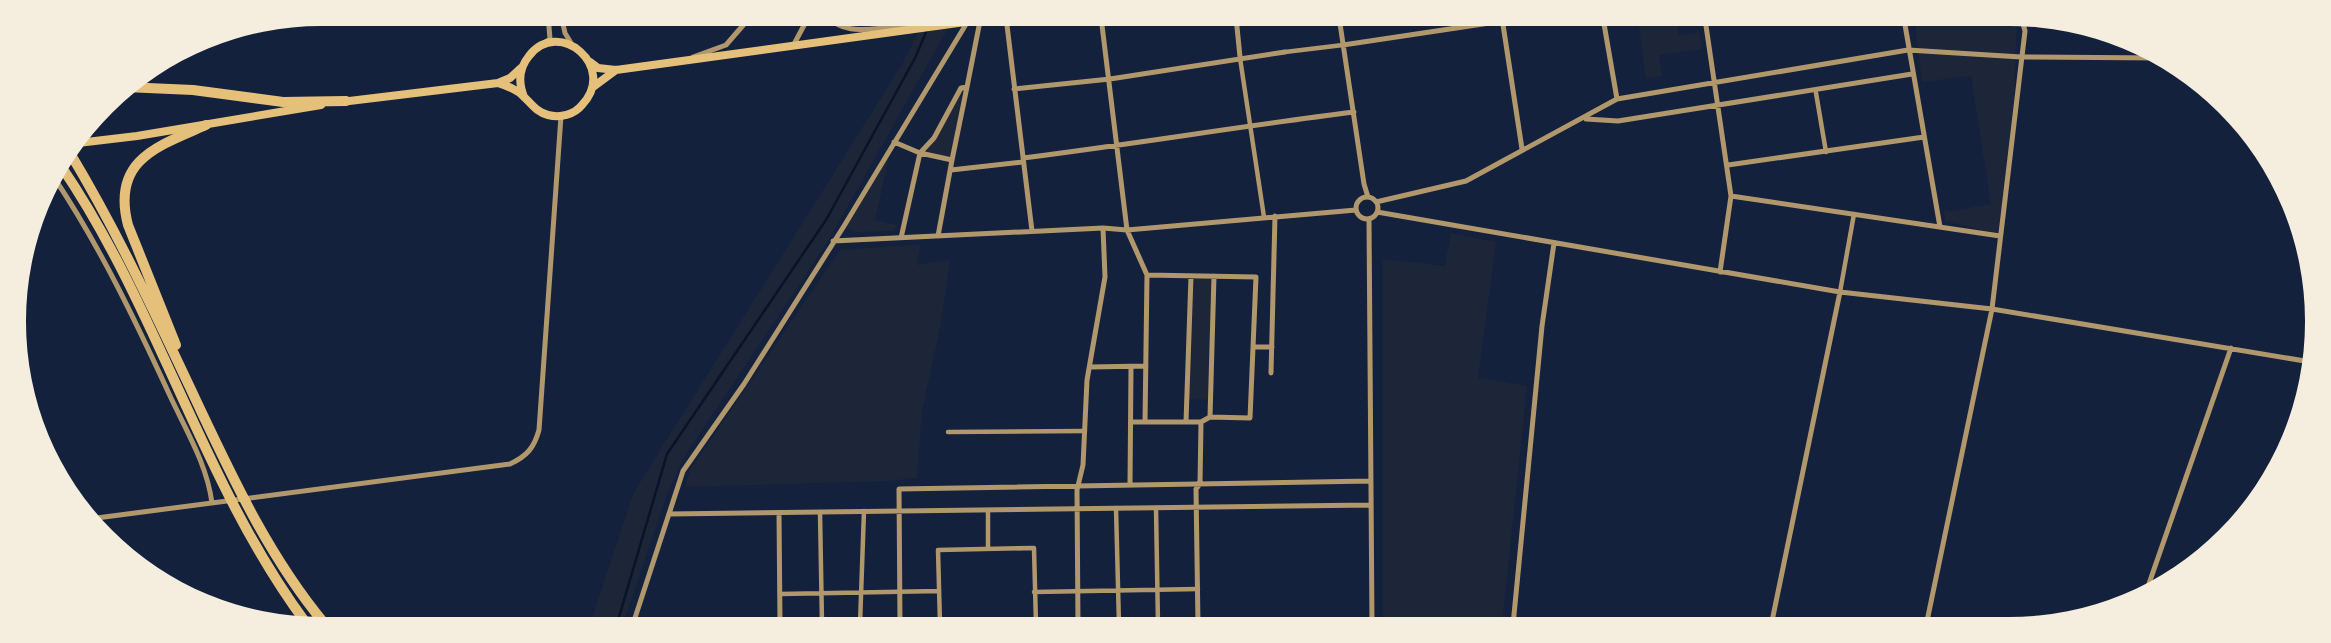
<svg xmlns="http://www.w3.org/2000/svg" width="2331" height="643" font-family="Rubik,sans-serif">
  <rect width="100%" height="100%" fill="#14213d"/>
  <path fill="#1d2539" d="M834,16H955L828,241L684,457L665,500L623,624H590L634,492L904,61L926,17C897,18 858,36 834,16Z
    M1638,18L1677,19L1679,35L1699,32L1702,49L1659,55L1662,76L1646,79Z
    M1947,19L2017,20L2014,100L1998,234L1945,221L1944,210L1951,211L1991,204L1971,76L1922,82L1915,25Z
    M967,87L952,160L920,153L934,138L961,88Z
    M890,152L875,220L897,225L894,231L855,232L844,226Z
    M1451,233L1496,242L1478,378L1527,386L1502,625H1383V259L1445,266Z
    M921,244L917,265L950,260L941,323L922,411L917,478L887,481L685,487L690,470L840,250Z
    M1191,276H1214L1211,400L1186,399Z"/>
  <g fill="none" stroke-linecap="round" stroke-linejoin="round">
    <path stroke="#0b132b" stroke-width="2.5" d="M617,624L667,454L826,220L915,58L933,16"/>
    <path stroke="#b1986c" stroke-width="4.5" d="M1285,52L1343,45
      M1240,58L1264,217
      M1816,93L1826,152
      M1840,292L1854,214
      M948,432L1085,431
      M1116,508L1119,625
      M1156,508L1158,625
      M820,512L822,624
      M988,549V510
      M1034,592L1198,589
      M780,594L939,591
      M860,624L864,511
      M940,624L938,550L1034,548L1036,625"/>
    <path stroke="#b1986c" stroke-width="5" d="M561,15L565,33L571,43
      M828,16C846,39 879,25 904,28
      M1006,17L1032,231
      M1101,17L1127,230L1147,275L1145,422
      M1236,17L1240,57
      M1339,17L1364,184L1368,197
      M1502,18L1522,149
      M1603,18L1617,99
      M1705,19L1731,196L1720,272
      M1904,19L1940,227
      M544,43L550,39L548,15
      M1343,45L1503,21
      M793,46L809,16
      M693,57L726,45L752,15
      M967,87L980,21
      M1014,89L1110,79L1285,52
      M1586,119L1618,121L1912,74
      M894,142L920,153L952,160L967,87L961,88L934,138L920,153
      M1023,158C1133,144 1243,126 1354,112
      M1728,165L1924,137
      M951,170L1023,162
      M53,176C100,246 136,322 171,398C187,432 207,465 212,503
      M1731,196L2000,236
      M1356 208a11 11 0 1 1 22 0a11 11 0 1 1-22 0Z
      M1376,202L1466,181L1617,99L1908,50L2021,57L2161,58
      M1377,212L1840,292L1992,309L2311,362
      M1369,219L1372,625
      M938,236L952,160
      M901,238L920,153
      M833,241L1103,228L1127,230L1356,210
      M1253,347H1272
      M1090,367L1146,366
      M1271,373L1275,216
      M1210,417L1214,276
      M1131,422H1201L1210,417L1250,418L1256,277L1147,275
      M1186,422L1191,276
      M1130,485L1131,367
      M779,513L780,624
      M669,514L1370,505
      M89,519L510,464C527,456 534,448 539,430L561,116
      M2144,598L2231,348
      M633,624L683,471L744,384L844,226L971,16
      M900,624L899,489L1371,481
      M1078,625L1077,490L1083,465L1087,380L1105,277L1103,228
      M1198,625L1196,489L1200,484L1201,422
      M1513,625L1542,326L1554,243
      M1771,626L1840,292
      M1926,626L1992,309L2025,31L2022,20"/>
    <path stroke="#e5c07b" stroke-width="8" d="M590,62L598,68L616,70L1009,16
      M498,83C507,86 516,89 522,95C531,103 536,112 548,115C560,118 574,115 582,105C618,67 559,17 529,56C519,68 518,82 524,97
      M593,87L616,70
      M341,102L498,83L510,78L521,68
      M78,143L137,136L321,105"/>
    <path stroke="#e5c07b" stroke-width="10" d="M125,87L193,90L283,102L346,101
      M70,153C120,236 160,324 201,411C236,485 271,559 324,623
      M61,166C159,309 202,483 306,623
      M176,345L128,225C111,160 158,146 206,125"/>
  </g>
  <path d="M0 0H2331V643H0ZM321 26H2010A295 295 0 0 1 2305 321V322A295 295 0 0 1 2010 617H321A295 295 0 0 1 26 322V321A295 295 0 0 1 321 26Z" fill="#f5edde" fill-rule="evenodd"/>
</svg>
